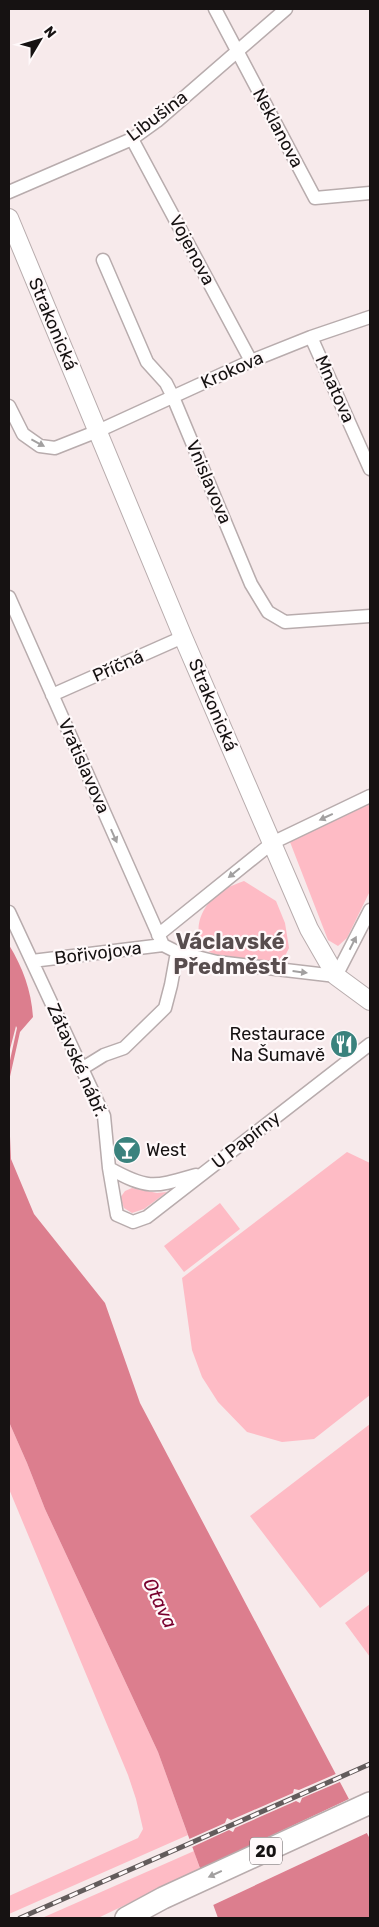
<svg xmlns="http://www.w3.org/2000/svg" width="379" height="1927" font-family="Rubik,sans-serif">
  <rect width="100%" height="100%" fill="#f7eaeb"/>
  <path fill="#febbc5" d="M370,803V891L347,938L338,946L328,940L290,842Z
    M244,881L276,901L285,923L289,948L283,960C261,966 239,964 219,956C215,954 208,952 206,949C189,929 204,902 223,890C229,886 237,884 244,881Z
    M347,1152L370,1163V1395L314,1439L282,1442L247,1432L218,1402L202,1377L192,1350L182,1278Z
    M132,1188L157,1193L167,1192L144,1209L132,1213L124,1208L120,1198L125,1191Z
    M220,1203L240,1229L184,1272L164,1246Z
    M9,1422L27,1463L45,1509L158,1752L188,1835L9,1914V1896L138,1838L143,1829L136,1799L128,1775L9,1489Z
    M370,1424V1570L320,1608L250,1516Z
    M370,1604V1657L345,1623Z
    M194,1851L200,1869L98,1918H42Z"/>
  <path fill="#dc7e8e" d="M9,945C23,968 31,990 33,1017L20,1032L9,1081V1065L17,1028L16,1026L9,1053Z
    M9,1114L11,1159L34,1214L105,1303L140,1403L370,1839V1918H218L158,1752L45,1509L27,1463L9,1422Z"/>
  <path fill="#f7eaeb" d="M338,1773L342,1781L302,1798L300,1803L296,1801L235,1828L233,1832L229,1830L190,1848L187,1840L225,1823L227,1818L231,1820L293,1793L294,1789L299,1790Z
    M351,1798L369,1832L211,1906L198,1870Z"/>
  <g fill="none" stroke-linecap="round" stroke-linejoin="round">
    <g stroke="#b8acad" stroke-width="15">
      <path id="minor" d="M215,9L315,198L370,193
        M132,139L251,361
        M9,192L132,139L157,121L286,9
        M103,260L147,362L166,383L173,397L251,584L268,612L285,622L370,616
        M311,337L370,469
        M9,406L23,434L40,446L55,448L98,431L251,361L311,337L370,317
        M9,597L163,945L177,952L217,962L336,976L370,910
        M52,695L183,637
        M9,912L104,1116L109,1168L117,1215L133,1222L147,1217L370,1044
        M158,935L272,843L370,796
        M32,961L163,945
        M83,1068L104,1055L124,1048L165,1008L171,985L177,952
        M109,1168C148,1190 154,1187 196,1175"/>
    </g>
    <g stroke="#b8acad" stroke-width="20">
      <path id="secondary" d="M9,218L183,637L309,929L336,976L370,1001"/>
    </g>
    <g stroke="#b8acad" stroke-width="24">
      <path id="trunk" d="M126,1918L163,1898L370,1803"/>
    </g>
    <use href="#minor" stroke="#fff" stroke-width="12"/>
    <use href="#secondary" stroke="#fff" stroke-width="18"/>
    <use href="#trunk" stroke="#fff" stroke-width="21"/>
    <g stroke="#635c5c" stroke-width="5">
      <path id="rail" d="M20,1918L370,1764"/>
    </g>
    <use href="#rail" stroke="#fff9fa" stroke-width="3" stroke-dasharray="9" stroke-linecap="butt"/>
  </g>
  <defs><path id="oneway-solid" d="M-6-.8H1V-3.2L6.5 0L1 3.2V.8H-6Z" transform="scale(1.25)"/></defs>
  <g fill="#a2a0a0">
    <use href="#oneway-solid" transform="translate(38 443) rotate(28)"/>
    <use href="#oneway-solid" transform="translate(326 817) rotate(155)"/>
    <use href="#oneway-solid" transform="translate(114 836) rotate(66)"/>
    <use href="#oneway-solid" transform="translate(234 873) rotate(141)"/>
    <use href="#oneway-solid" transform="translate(353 943) rotate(-63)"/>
    <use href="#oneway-solid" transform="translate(300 972) rotate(7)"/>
    <use href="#oneway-solid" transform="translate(215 1874) rotate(155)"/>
  </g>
  <defs>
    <g id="restaurant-disc" transform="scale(1.4375)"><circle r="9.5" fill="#3a827d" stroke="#fff9fa"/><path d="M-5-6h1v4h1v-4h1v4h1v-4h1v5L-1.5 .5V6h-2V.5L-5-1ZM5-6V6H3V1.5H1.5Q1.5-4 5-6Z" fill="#fff"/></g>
    <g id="bar-disc" transform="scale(1.4375)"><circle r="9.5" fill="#3a827d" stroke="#fff9fa"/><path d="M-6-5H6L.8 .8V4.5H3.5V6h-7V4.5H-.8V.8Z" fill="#fff"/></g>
  </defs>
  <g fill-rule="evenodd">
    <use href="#restaurant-disc" x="344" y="1044"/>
    <use href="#bar-disc" x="127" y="1150"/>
  </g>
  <g text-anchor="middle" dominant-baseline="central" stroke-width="4.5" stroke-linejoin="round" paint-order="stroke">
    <rect fill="#fff9fa" stroke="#5c5758" stroke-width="1" x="250" y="1837.5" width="32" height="27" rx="4"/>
    <g font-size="16" font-weight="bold" fill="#161212">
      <text x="266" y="1851">20</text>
    </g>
    <g font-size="18" fill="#161212" stroke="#fff9fa">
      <text transform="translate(157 116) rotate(-37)">Libušina</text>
      <text transform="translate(278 128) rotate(62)">Neklanova</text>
      <text transform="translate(192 250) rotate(62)">Vojenova</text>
      <text transform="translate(53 324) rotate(67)">Strakonická</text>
      <text transform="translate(232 370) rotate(-24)">Krokova</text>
      <text transform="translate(335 389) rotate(66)">Mnatova</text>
      <text transform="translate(209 482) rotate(67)">Vnislavova</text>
      <text transform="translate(118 666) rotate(-24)">Příčná</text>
      <text transform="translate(213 705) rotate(67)">Strakonická</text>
      <text transform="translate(84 766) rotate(66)">Vratislavova</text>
      <text transform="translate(98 953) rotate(-7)">Bořivojova</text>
      <text transform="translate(77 1060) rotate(66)">Zátavské nábř.</text>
      <text transform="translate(246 1140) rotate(-38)">U Papírny</text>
    </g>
    <g font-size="18" fill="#161212" stroke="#fff9fa" text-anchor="end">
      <text x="325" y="1034">Restaurace<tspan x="325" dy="21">Na Šumavě</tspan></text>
      <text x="146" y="1150" text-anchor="start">West</text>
    </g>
    <g font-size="19" font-style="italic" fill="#78002e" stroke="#fff9fa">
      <text transform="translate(160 1603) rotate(64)">Otava</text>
    </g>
    <g font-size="22" font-weight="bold" fill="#584d4e" stroke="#fff9fa">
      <text x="230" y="941">Václavské<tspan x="230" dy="25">Předměstí</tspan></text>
    </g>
  </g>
  <rect width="379" height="1927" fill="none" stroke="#161212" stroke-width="20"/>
  <g transform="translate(40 40) rotate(52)" stroke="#fff9fa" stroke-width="4" paint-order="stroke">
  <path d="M0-4L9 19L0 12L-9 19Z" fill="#161212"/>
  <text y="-8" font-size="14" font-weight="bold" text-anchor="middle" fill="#161212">N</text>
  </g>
</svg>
